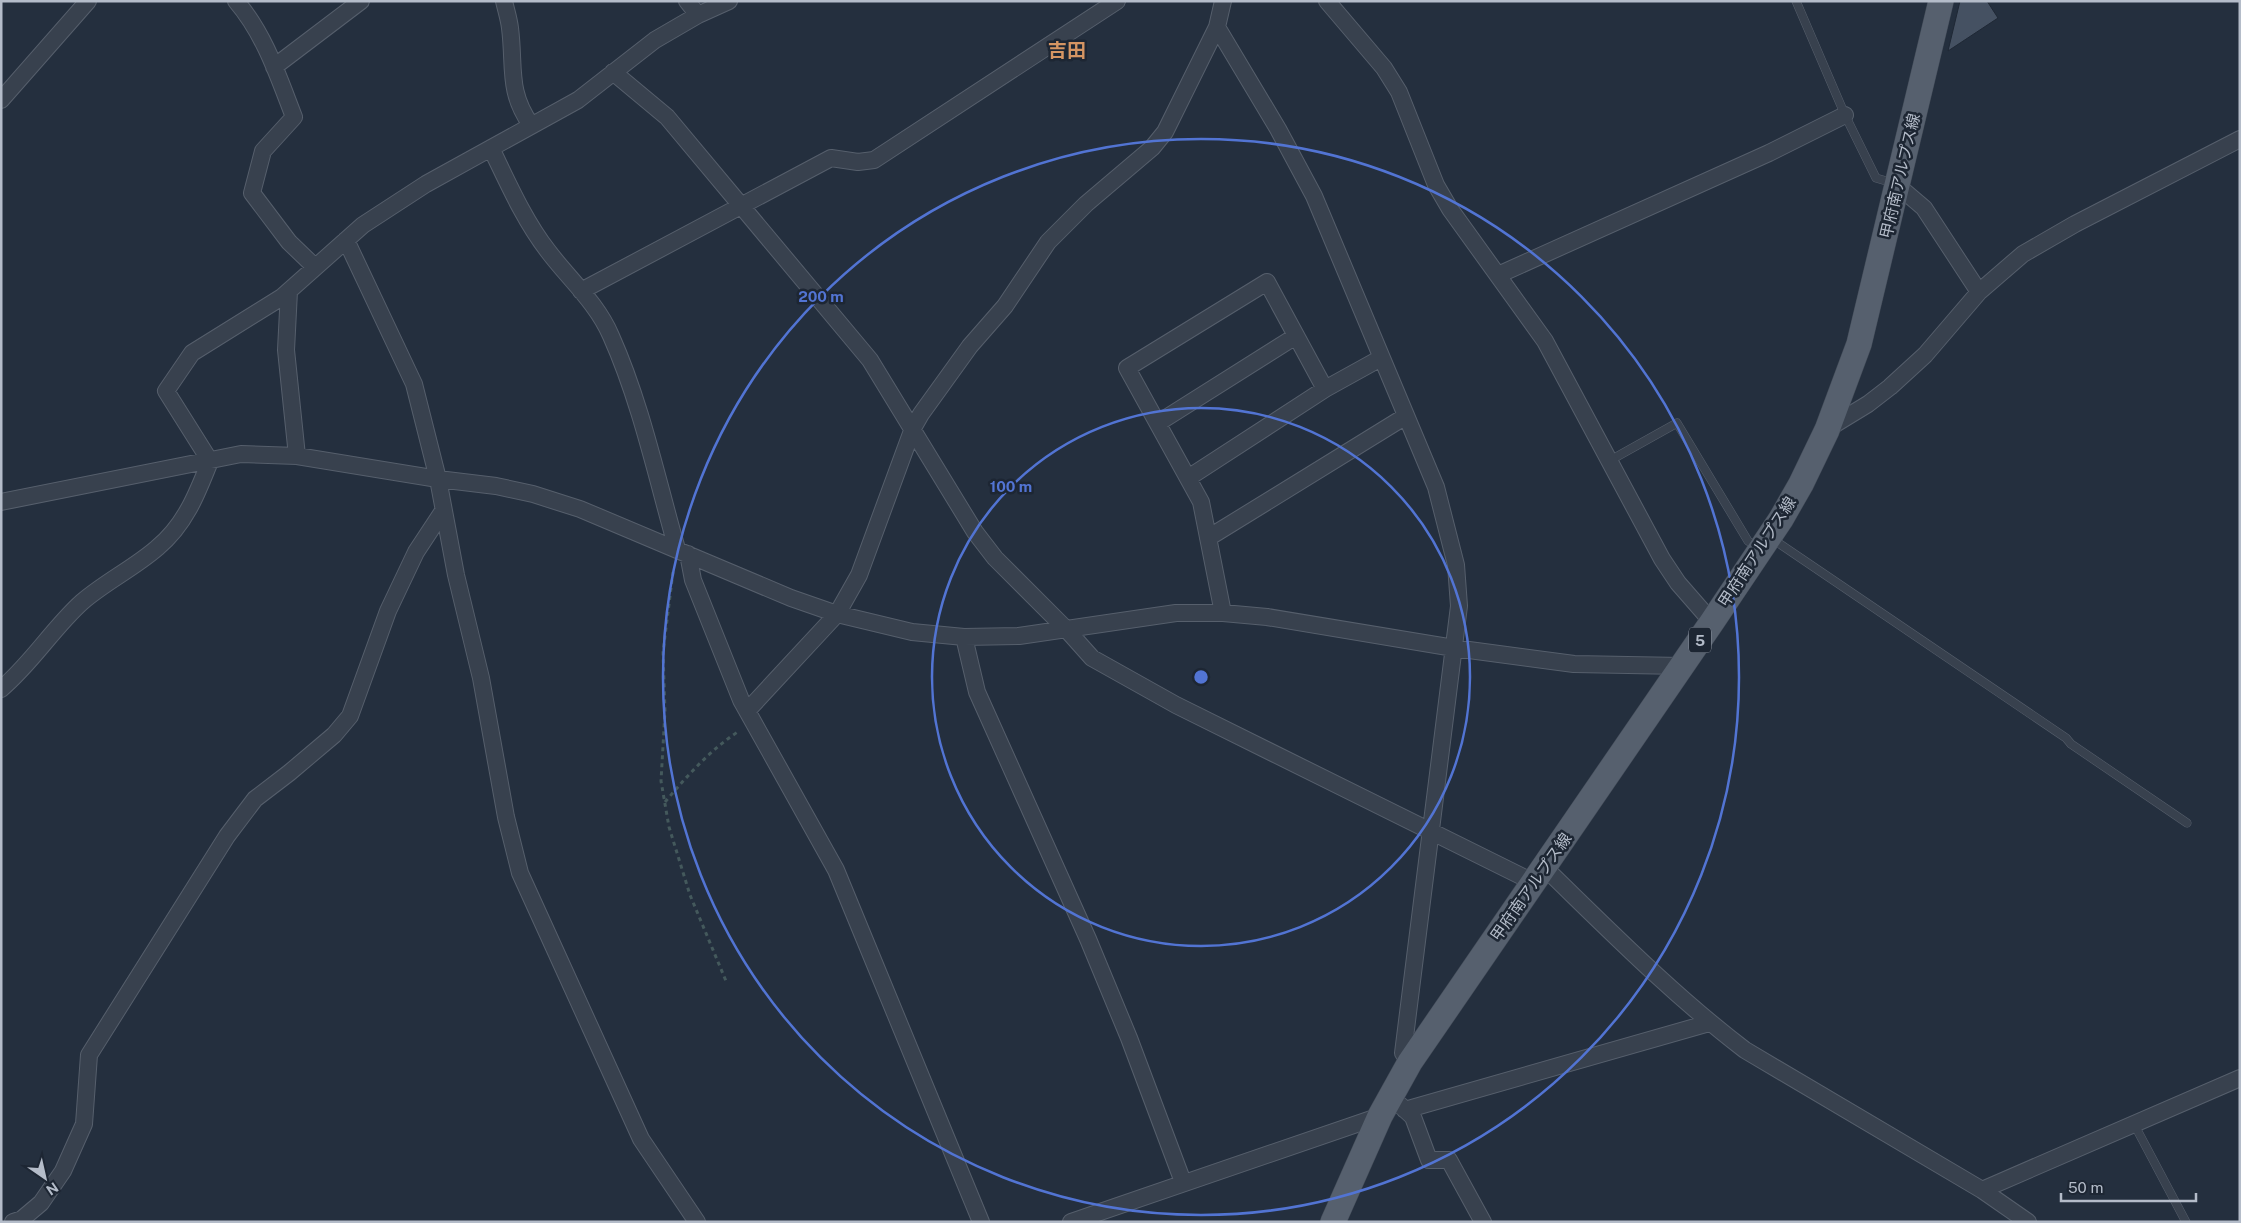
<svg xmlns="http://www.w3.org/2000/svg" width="2241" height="1223" font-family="'Public Sans','Noto Sans JP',sans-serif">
  <rect width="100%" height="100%" fill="#242f3e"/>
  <path fill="#455162" stroke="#1f2835" d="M1960,1H1987L1998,18L1948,51Z"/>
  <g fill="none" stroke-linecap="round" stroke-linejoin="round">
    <g stroke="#565f6c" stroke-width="9">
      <path id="lane" d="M1796,1L1845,115L1876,178L1893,183
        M1609,461L1677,423L1748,541L1759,548
        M1771,538L2066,738L2071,744L2187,823
        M2134,1124L2186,1222"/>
    </g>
    <g stroke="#565f6c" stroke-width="18">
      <path id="street" d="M236,1C265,35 278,76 294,117L263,151L252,193L289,242L315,267
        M504,1C506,10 509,19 510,28C515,67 507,91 531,125
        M687,1L698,15
        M1327,1L1384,68L1399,92L1436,185L1450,209L1545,341L1662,559L1678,583L1712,622
        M1217,27L1278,129L1314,196L1436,487L1456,565L1459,606L1403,1053L1410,1062
        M274,67L361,1
        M613,72L667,117L870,360L975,532L995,558L1067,630L1092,658L1176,705L1535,883
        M1,100L88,1
        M491,148C508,183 524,220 548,251C569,279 597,303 611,336C641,403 657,479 677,549
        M1897,185L1924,208L1979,292
        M346,240L414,384L438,479L456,575L481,678L506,817L520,873L641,1139L697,1222
        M1498,275L1769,153L1845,115
        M289,291L286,350L297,456
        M581,291L831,158L858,162L874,160L1117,1
        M1158,423L1296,336
        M1827,429L1868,404L1890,387L1925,355L1979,292L2023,254L2075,224L2240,139
        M1188,478L1325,389L1381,358
        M1,502L241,454L297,456L438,479L496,486L533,494L580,509L791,598L837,614L912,632L964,637L1019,636L1176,613H1223L1267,617L1454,648L1574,664L1682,666
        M1208,538L1406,416
        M688,554L693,580L741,700L836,870L981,1222
        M1223,613L1201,502L1127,368L1267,282L1325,389
        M964,637L977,692L1088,939L1129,1038L1183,1182
        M1,689C32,663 53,628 82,602C105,582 134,568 157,548C185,525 197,494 210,461L166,391L192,353L282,297L363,225L426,184L578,100L655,40L698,15L729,1
        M747,711L837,614L859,575L913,428L921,414L970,346L1005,306L1048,242L1086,204L1152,148L1165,132L1217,27L1223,1
        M1545,868C1610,931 1673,995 1745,1050L1982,1190L2028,1222
        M1400,1105L1413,1117L1429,1160H1449L1483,1222
        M1405,1110L1709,1023
        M1982,1190L2240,1078
        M13,1222L22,1219L41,1203L63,1171L84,1124L89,1055L227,836L255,799L289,773L334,735L350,716L388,611L416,552L443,511
        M1071,1222L1380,1116"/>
    </g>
    <g stroke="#414a57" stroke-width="26">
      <path id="primary" d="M1333,1222L1380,1116L1410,1062L1712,622L1781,519L1801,484L1827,430L1859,344L1941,1"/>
    </g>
    <path stroke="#44595c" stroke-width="3" stroke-dasharray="4 4" stroke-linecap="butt" d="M673,572L663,652L665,711L661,781L669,827L690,895L726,981
      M665,802C688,775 710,750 739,731"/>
    <use href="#lane" stroke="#38414e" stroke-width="8"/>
    <use href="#street" stroke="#38414e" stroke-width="16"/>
    <use href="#primary" stroke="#56606e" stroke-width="25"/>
  </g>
  <g fill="none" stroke="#5274d3" stroke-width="2.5">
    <circle cx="1201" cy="677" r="269"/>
    <circle cx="1201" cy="677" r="538"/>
  </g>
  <g text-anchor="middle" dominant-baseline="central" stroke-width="5" stroke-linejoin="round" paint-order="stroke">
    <rect fill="#1d2633" stroke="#878f9c" stroke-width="1" x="1689" y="627.5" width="22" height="25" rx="4"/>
    <g font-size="15" font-weight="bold" fill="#b4bcc9">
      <text x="1700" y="640">5</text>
    </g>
    <g font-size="16" fill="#b4bcc9" stroke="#1d2633">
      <text transform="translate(1900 176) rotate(-77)">甲府南アルプス線</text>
      <text transform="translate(1757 552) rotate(-57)">甲府南アルプス線</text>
      <text transform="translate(1531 887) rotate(-55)">甲府南アルプス線</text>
    </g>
    <g font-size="19" font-weight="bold" fill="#d59563" stroke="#1d2633">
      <text x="1067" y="50">吉田</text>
    </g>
  </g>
  <circle cx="1201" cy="677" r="8" fill="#5274d3" stroke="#1d2633" stroke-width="2.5"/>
  <g font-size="15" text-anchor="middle" font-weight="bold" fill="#5274d3" stroke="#1d2633" stroke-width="5" stroke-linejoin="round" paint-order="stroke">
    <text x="821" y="302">200 m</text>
    <text x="1011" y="492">100 m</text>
  </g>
  <rect width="2241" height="1223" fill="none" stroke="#b4bcc9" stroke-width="5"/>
  <g transform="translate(45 1178) rotate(146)" stroke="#1d2633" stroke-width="4" paint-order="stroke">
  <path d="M0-4L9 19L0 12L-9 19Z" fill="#b4bcc9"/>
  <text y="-8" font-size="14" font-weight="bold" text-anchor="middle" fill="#b4bcc9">N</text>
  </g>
  <path d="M2061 1193v8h135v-8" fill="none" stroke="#b4bcc9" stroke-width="2.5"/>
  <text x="2068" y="1193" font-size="15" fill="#b4bcc9" stroke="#1d2633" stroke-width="4" paint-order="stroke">50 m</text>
</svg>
